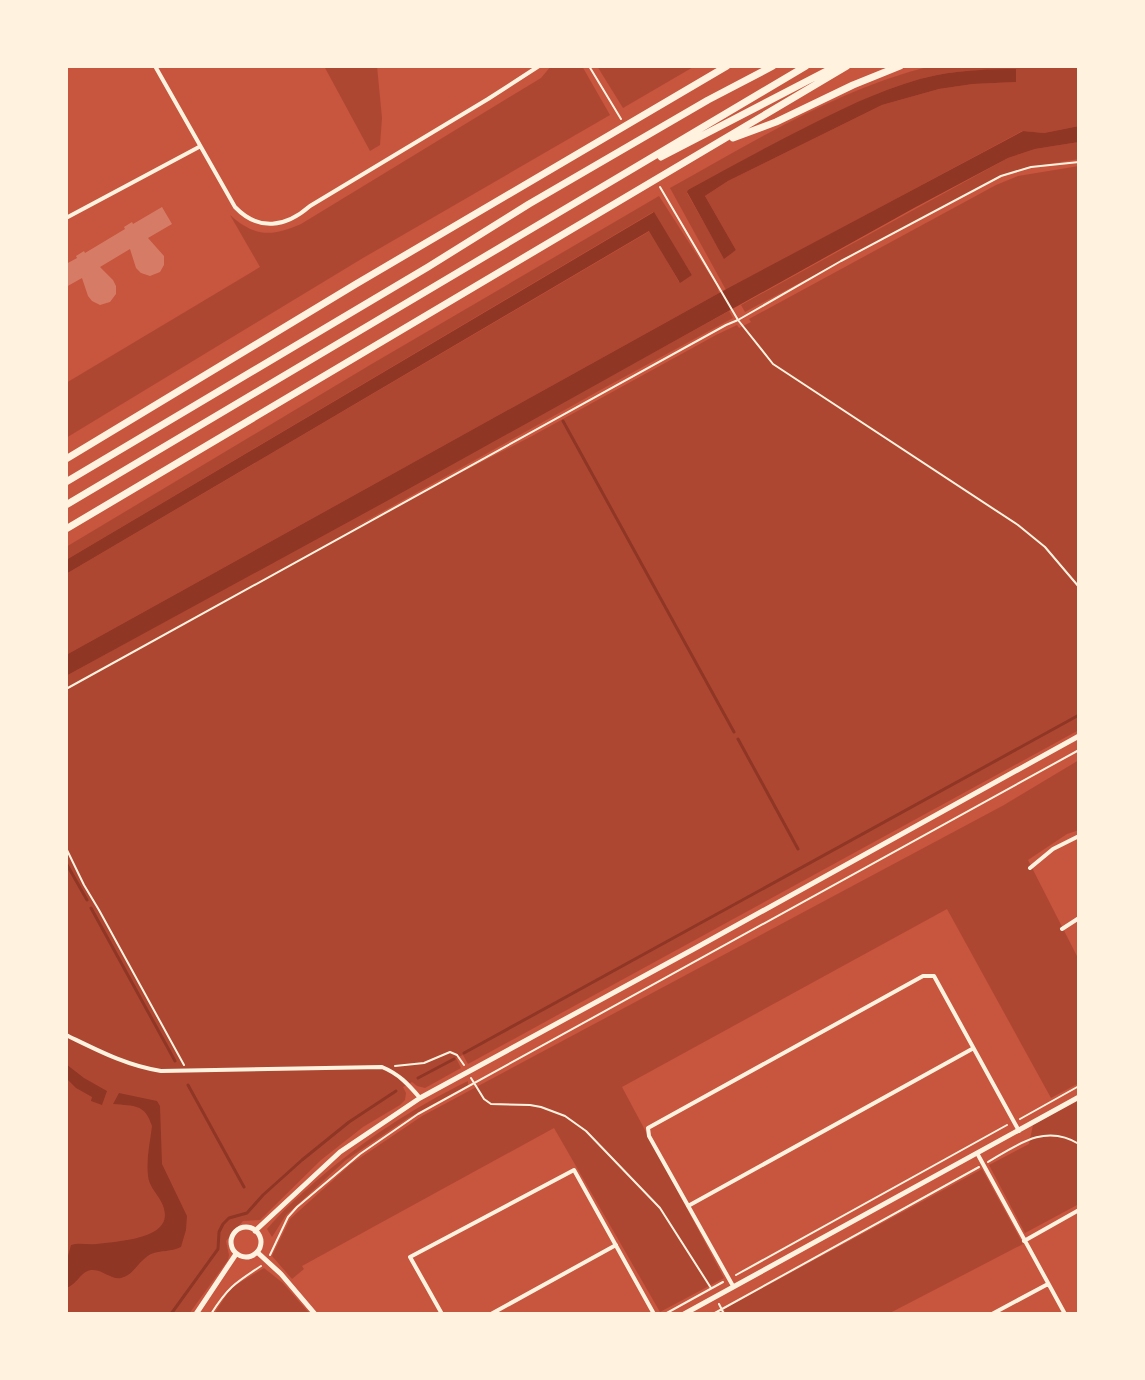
<svg xmlns="http://www.w3.org/2000/svg" width="1145" height="1380" font-family="Lato,sans-serif">
  <rect width="100%" height="100%" fill="#c8553d"/>
  <path fill="#ae4732" fill-rule="evenodd" d="M324,66H377L382,118L380,145L370,151Z
    M551,66H582L610,115L363,258L66,438V383L260,267L230,215C255,237 271,237 301,224L541,78Z
    M597,66H695L623,108Z
    M931,66H1079V126L1044,133L1022,131L726,290L670,188C753,142 838,89 931,66ZM1016,69L1015,82L973,84L939,89L882,105L728,181L705,196L736,250L724,258L687,193C730,167 772,144 817,122C855,103 894,84 937,75C963,70 989,70 1016,69Z
    M1079,142V159L1024,168L1002,175L745,312L741,305L1008,158L1035,149Z
    M1079,166V730L468,1064L463,1055L456,1058L461,1068L425,1088L417,1086L412,1082L403,1087L406,1093L405,1100L400,1105L363,1127L321,1160L260,1220L243,1221L226,1241L229,1255L228,1260L189,1314H66V676L729,311L733,318L604,388L346,532L532,436L716,335L737,325L739,328L751,322L749,319L996,185L1018,176Z
    M659,196L717,286L719,293L66,655V574L650,231L679,282L692,275L653,212L66,560V547L370,365Z
    M1079,760V830L1067,834L1028,860L1079,960V1083L1051,1098L947,909L622,1087L724,1278L660,1312L554,1128L302,1266L304,1269L292,1279L272,1256L290,1219L351,1164L422,1116L1004,805Z
    M468,1081V1085L408,1118L346,1160L286,1215L272,1237L267,1229C282,1211 298,1197 316,1181C364,1140 411,1109 468,1081Z
    M1079,1100V1204L1025,1233L989,1165L1029,1144L1033,1125Z
    M982,1169L1023,1244L888,1314H726L724,1309Z
    M264,1268L283,1283L310,1314H214L231,1288Z"/>
  <path fill="#8f3625" d="M1016,69V82L973,84L939,89L882,105L728,181L705,196L736,250L724,259L687,192L688,190C729,167 770,145 812,124C852,104 893,84 937,75C963,70 990,69 1016,69Z
    M1079,126V142L1035,149L1008,158L914,208L385,502L66,676V655L719,293L1023,131L1044,133Z
    M654,212L692,275L680,283L649,231L66,574V560Z
    M66,1064L84,1078L107,1091L102,1105L91,1101L92,1097L76,1088L66,1078Z
    M119,1093L157,1101L160,1106L162,1164L187,1216L186,1230L181,1247C171,1252 161,1250 151,1254C139,1260 134,1275 121,1278C111,1280 102,1269 91,1270C80,1272 78,1284 66,1288V1263L71,1245C79,1242 87,1245 96,1244C108,1243 121,1241 133,1239C156,1234 175,1224 159,1198C154,1190 149,1185 148,1176C146,1159 150,1143 152,1126C145,1104 135,1106 113,1104Z"/>
  <g fill="none" stroke-linecap="round" stroke-linejoin="round">
    <path stroke="#8f3625" stroke-width="3" d="M563,421L734,732
      M738,739L798,849
      M66,863L87,900
      M91,908L175,1061
      M464,1053L1079,715
      M418,1078L454,1059
      M188,1085L244,1187
      M171,1314L218,1249L219,1232L223,1224L229,1218L247,1213L263,1195L302,1160L349,1122L396,1091"/>
  </g>
  <path fill="#d67c66" d="M162,207L172,224L148,238L164,256V265L160,272L150,276L141,273L136,268L130,249L100,267L113,280L116,286V294L110,302L100,305L92,301L88,296L82,278L66,287V264L77,258L76,256L84,251L85,253L125,229L124,227L132,222L133,224Z"/>
  <g fill="none" stroke-linecap="round" stroke-linejoin="round">
    <path stroke="#fff3e0" stroke-width="2" d="M589,66L621,119
      M660,187L738,320L773,364L1018,525L1045,547L1079,587
      M66,689L726,325L738,320L841,261L1001,176L1031,167L1079,162
      M66,848L84,885L99,910L184,1065
      M395,1066L424,1063L450,1052L457,1055L464,1065
      M471,1078L484,1099L491,1104L530,1105L541,1107L565,1116L586,1131L660,1208L711,1288
      M1020,1119L1079,1086
      M988,1162C1017,1145 1045,1123 1079,1144
      M270,1255L288,1217L297,1207L360,1154L418,1114L1079,750
      M736,1275L1007,1125
      M719,1304L724,1314
      M211,1314C228,1287 235,1283 261,1266
      M665,1314L723,1282
      M713,1314L979,1167"/>
    <path stroke="#fff3e0" stroke-width="4" d="M155,66L235,207C259,232 286,227 310,206L488,99L539,66
      M66,218L199,147
      M1030,868L1053,849L1079,836
      M1062,929L1079,918
      M66,1035C97,1050 127,1066 161,1071L382,1067C399,1074 408,1084 420,1098
      M977,1153L1065,1314
      M688,1206L972,1049
      M1024,1241L1079,1210
      M733,1286L649,1136L648,1128L923,976H934L1019,1131
      M442,1314L410,1257L574,1170L654,1314
      M491,1314L616,1245
      M992,1314L1048,1284"/>
    <path stroke="#fff3e0" stroke-width="5" d="M231 1242a15 15 0 1 1 30 0a15 15 0 1 1-30 0Z
      M255,1231L340,1152L420,1098L692,950L1079,736
      M257,1252L281,1274L315,1314
      M196,1314L236,1254
      M684,1314L1079,1097"/>
    <path stroke="#fff3e0" stroke-width="7" d="M733,138L776,122L853,85L900,66
      M661,157L836,66
      M66,459L356,284L727,66
      M66,482L428,267L529,204L708,100L773,66
      M66,505L806,66
      M66,529L847,66"/>
  </g>
  <rect width="1145" height="1380" fill="none" stroke="#fff3e0" stroke-width="136"/>
</svg>
